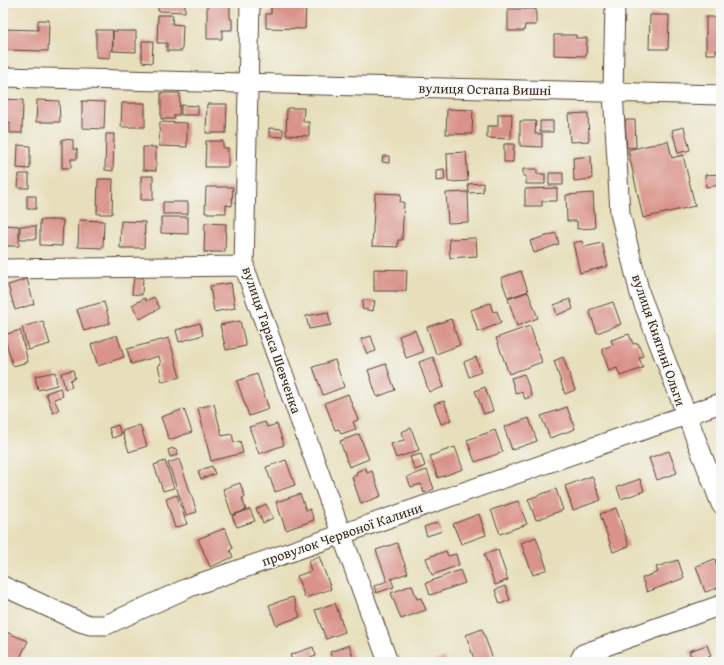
<svg xmlns="http://www.w3.org/2000/svg" width="724" height="665" font-family="'Gentium Book Plus',serif">
  <rect width="100%" height="100%" fill="#f6f6f2"/>
  <filter id="ink" filterUnits="userSpaceOnUse"><feTurbulence type="fractalNoise" baseFrequency=".025" numOctaves="2"/><feDisplacementMap in="SourceGraphic" scale="8" xChannelSelector="R" yChannelSelector="G"/><feConvolveMatrix kernelMatrix="1 2 1 2 8 2 1 2 1" color-interpolation-filters="sRGB"/></filter>
  <filter id="wash" filterUnits="userSpaceOnUse"><feTurbulence type="fractalNoise" baseFrequency=".012" numOctaves="4" result="noise"/><feDisplacementMap in="SourceGraphic" scale="16" xChannelSelector="R" yChannelSelector="G"/><feGaussianBlur stdDeviation="0.9" result="paint"/><feColorMatrix in="noise" values="0 0 0 0 0 0 0 0 0 0 0 0 0 0 0 0 0 1.4 0 .05"/><feComposite in="paint" operator="in"/></filter>
  <g filter="url(#wash)">
    <rect width="100%" height="100%" fill="#e7dfbb"/>
    <g id="blocks">
      <path fill="#d9938a" d="M158,3H185V12L158,11Z
        M207,3L230,4V19H232V30H222V39H207Z
        M271,3H306L305,29L266,28V14H271Z
        M641,3H664V7L641,6Z
        M508,9H536V25H525L524,31H508Z
        M158,15H173L172,24L183,25L182,51H167V43H157Z
        M650,15H669L668,49H649Z
        M706,17H721L720,50H716V54H706Z
        M38,20H49L48,51L3,50V29L38,30Z
        M96,30H113L112,51H110V58L96,57Z
        M113,31H136V52L113,51Z
        M554,35H576V38H587L586,56L554,55Z
        M142,41H153L152,63L142,62Z
        M161,93H180L179,115H174V119H161Z
        M3,99L23,100L22,133H10V122H3Z
        M37,100L59,101L60,122H36Z
        M82,101L105,102L104,129L82,128Z
        M122,103H145V127H121Z
        M207,104H227L226,133H206Z
        M181,105L198,106V115H181Z
        M287,108H304L303,122H309V136L286,135Z
        M447,109L473,110L472,134H446Z
        M588,113L589,141L570,142L568,114Z
        M498,114H512L511,139L487,138V126H498Z
        M625,120H635L636,147L627,148Z
        M520,121H536L535,134H542V147L520,146Z
        M540,121H553V132H540Z
        M160,122L187,123V147L159,146Z
        M684,127L690,150L678,153L672,130Z
        M269,128L283,129V137L269,136Z
        M106,134H114L113,171L105,170Z
        M62,139L73,140V149H77V159H71V168H62Z
        M206,141H223V148H228V167H205Z
        M668,141L672,158L683,155L695,206L643,218L628,150Z
        M504,144H514L513,162H504Z
        M18,145L30,146V169L17,168Z
        M143,147H156V171L143,170Z
        M466,152L468,181L448,182L447,153Z
        M383,156H389V163L382,162Z
        M591,156L592,179L574,181L573,158Z
        M444,169L445,180L436,181V170Z
        M523,169H537V174H545V184H526V176H523Z
        M549,173H563V185H549Z
        M19,174H29V188H18Z
        M721,174V185L706,187L705,175Z
        M141,176H153V200H141Z
        M98,179H113L112,214H97Z
        M483,183V192L469,193L468,184Z
        M206,187H233L232,206L226,205V213H205Z
        M557,188V201H542V206H525V189Z
        M468,192L469,222L448,223L446,193Z
        M375,193L401,194L400,202H404L402,240H398V247L372,246Z
        M593,193L595,228L577,229V221H567L566,195Z
        M27,196H36V209H27Z
        M163,202H188V214H163Z
        M161,217H188V234L161,233Z
        M40,220H63L62,246L40,245Z
        M79,220L104,221L103,248L78,247Z
        M121,221L145,222L144,248H120Z
        M205,223L226,224L225,252H204Z
        M3,225L19,226V246H3Z
        M20,226H36V239H20Z
        M556,233L559,244L534,253L530,241Z
        M476,238L477,256L450,258L449,239Z
        M582,241L584,247L602,243L608,266L580,273L573,243Z
        M374,269L407,270L406,291H374Z
        M521,271L528,291L508,298L501,278Z
        M134,276L143,277L142,295L132,294Z
        M27,279L34,304L15,310L8,285Z
        M231,283L235,308L214,312L210,286Z
        M528,292L538,318L517,326L508,299Z
        M154,297L160,308L140,319L132,305L145,298L146,301Z
        M570,299L573,309L557,315L554,305Z
        M363,300L375,301L373,311L362,309Z
        M104,302L110,323L84,331L77,309Z
        M613,302L621,324L597,333L589,310Z
        M490,303L493,312L497,311L501,323L478,332L471,310Z
        M328,312L331,325L309,329L306,316Z
        M451,319L460,345L436,354L427,327Z
        M3,321H4L7,329L3,330Z
        M43,321L50,344L28,350L22,327Z
        M240,321L246,346L226,350L220,325Z
        M200,323L203,335L179,342L176,330Z
        M530,326L542,362L509,374L496,338Z
        M20,330L28,362L13,366L4,335Z
        M415,330L423,352L406,358L399,336Z
        M629,334L633,344L638,343L643,356L639,358L643,368L620,376L617,368L609,371L602,349L613,345L611,340Z
        M117,335L124,357L98,366L91,344Z
        M371,336L376,351L367,354L361,339Z
        M169,338L180,377L162,382L158,365L161,364L159,356L131,364L127,349Z
        M433,357L444,387L429,392L419,362Z
        M476,357L481,372L469,377L464,362Z
        M563,357L575,390L565,394L554,361Z
        M335,360L344,387L323,395L313,367Z
        M386,364L395,390L377,397L368,370Z
        M73,370L75,378L70,380L72,387L65,389L61,373Z
        M55,372L57,385L38,390L35,376Z
        M257,374L269,409L249,416L237,381Z
        M524,374L532,396L525,399L522,392L516,394L511,378Z
        M485,387L493,411L484,414L475,391Z
        M60,388L63,396L54,399L59,410L53,413L46,393Z
        M348,394L358,420L353,422L356,429L341,434L339,429L335,430L325,403Z
        M444,401L451,420L441,424L434,404Z
        M214,404L222,436L232,434L234,443L240,441L243,453L211,461L198,408Z
        M567,407L575,429L550,438L541,416Z
        M184,409L192,432L169,440L161,417Z
        M529,418L537,441L512,450L504,427Z
        M265,422L267,427L277,424L284,445L259,454L249,427Z
        M118,425L121,435L112,438L109,428Z
        M140,425L147,446L129,452L122,431Z
        M411,428L419,450L396,458L391,444L404,440L401,432Z
        M495,430L503,452L475,462L467,440Z
        M359,434L369,459L349,467L340,441Z
        M455,447L463,469L438,478L430,456Z
        M173,448L174,450L176,449L178,455L170,457L168,450Z
        M669,451L677,473L657,480L649,458Z
        M421,454L425,466L415,470L410,457Z
        M179,459L197,512L186,515L168,463Z
        M286,460L295,485L275,492L266,467Z
        M165,461L174,488L163,491L154,465Z
        M212,466L215,474L201,479L198,471Z
        M366,468L367,473L372,471L381,496L361,504L352,477L357,475L356,472Z
        M427,470L434,489L424,493L421,484L411,487L407,477Z
        M592,476L601,500L573,510L565,486Z
        M640,479L644,491L621,499L617,487Z
        M240,483L245,497L242,498L246,510L232,515L223,489Z
        M556,489L563,510L536,520L528,499Z
        M300,494L306,510L310,509L314,520L286,530L276,502Z
        M177,495L187,524L175,528L166,499Z
        M518,501L527,524L500,534L491,510Z
        M266,504L273,518L263,523L256,509Z
        M616,508L629,546L613,552L600,514Z
        M250,509L255,521L237,527L232,516Z
        M479,514L486,535L461,544L453,524Z
        M438,522L442,531L427,536L424,527Z
        M225,528L233,548L230,550L233,557L210,567L198,539Z
        M536,537L547,569L533,575L521,543Z
        M397,543L408,573L391,579L394,587L376,593L374,586L387,581L376,550Z
        M498,550L508,580L495,585L484,554Z
        M446,551L448,556L456,554L459,565L432,575L426,558Z
        M319,556L331,589L305,598L297,576L311,571L308,561Z
        M715,559L721,576V587L705,592L696,566Z
        M678,560L684,578L647,592L642,578L658,572L656,567Z
        M460,570L465,583L430,595L426,583Z
        M412,585L417,599L421,598L426,610L401,619L391,593Z
        M505,586L510,600L500,604L495,590Z
        M293,597L300,617L276,625L269,605Z
        M335,603L345,632L326,639L315,610Z
        M482,629L494,662H475L466,635Z
        M6,632L28,641L18,662H10L3,659V639Z
        M349,645L355,662H333L330,652Z
        M707,645L711,656L693,662L689,651Z
        M313,647L316,656L300,662H293L290,655Z
        M444,657L446,662H432Z"/>
    </g>
  </g>
  <g filter="url(#ink)">
    <use href="#blocks" fill-opacity="0" stroke="#554536" stroke-width="1"/>
    <g fill="none" stroke-linecap="round" stroke-linejoin="round">
      <g stroke="#554536" stroke-width="21">
        <path id="minor" d="M250,3L244,266L388,662
          M615,3L613,92L620,213L640,294L721,504
          M3,77L721,95
          M3,269L244,266
          M3,586L80,622L90,625H106L192,586L721,403
          M579,662L583,654L721,605"/>
      </g>
      <use href="#minor" stroke="#fff" stroke-width="19"/>
    </g>
  </g>
  <g text-anchor="middle" dominant-baseline="central" stroke-width="3" stroke-linejoin="round" paint-order="stroke">
    <g font-size="14" fill="#3b2a1e" stroke="#f6f6f2">
      <text transform="translate(485 89) rotate(1)">вулиця Остапа Вишні</text>
      <text transform="translate(272 340) rotate(71)">вулиця Тараса Шевченка</text>
      <text transform="translate(659 340) rotate(71)">вулиця Княгині Ольги</text>
      <text transform="translate(342 534) rotate(-19)">провулок Червоної Калини</text>
    </g>
  </g>
  <rect width="724" height="665" fill="none" stroke="#f6f6f2" stroke-width="16"/>
</svg>
